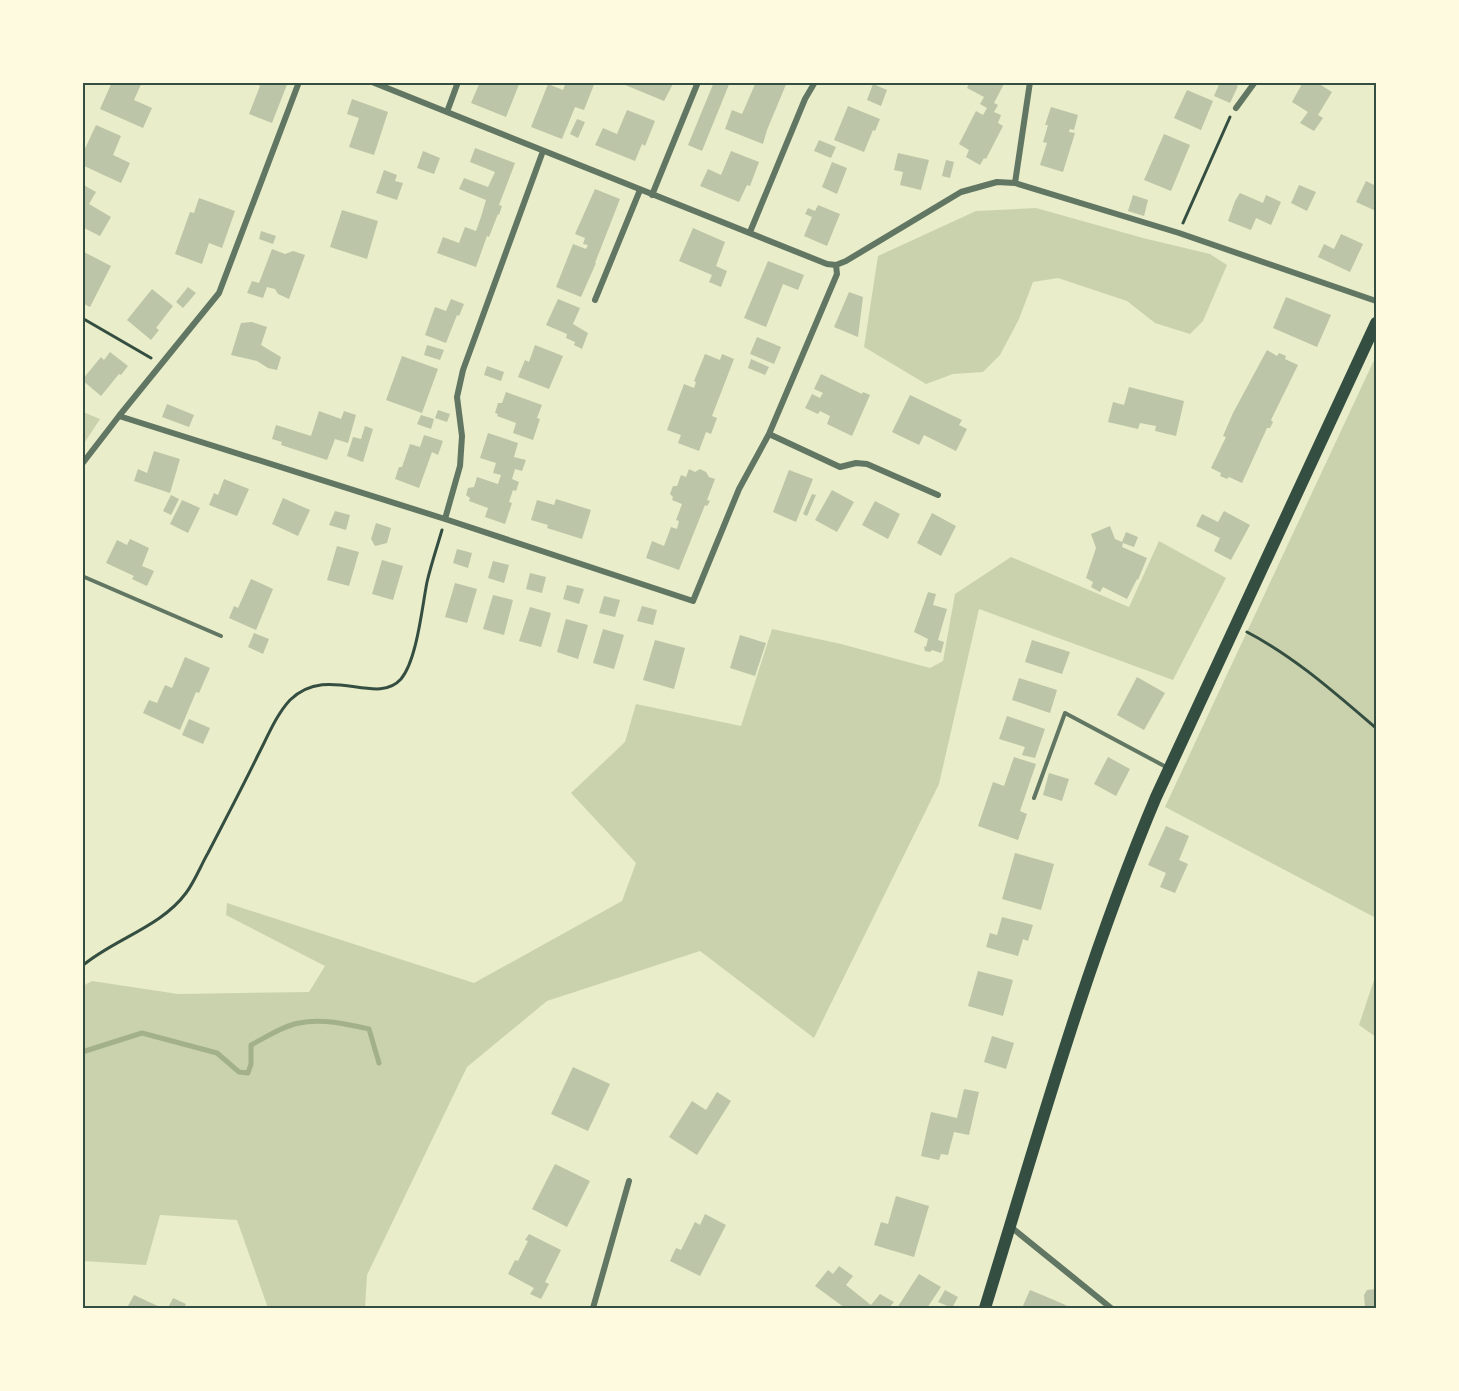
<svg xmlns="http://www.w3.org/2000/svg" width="1459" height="1391" font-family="'Noto Sans',sans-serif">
  <rect width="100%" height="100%" fill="#e9edc9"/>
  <path fill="#cad2ad" d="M1036,208L1143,238L1210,254L1227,265L1203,321L1190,334L1155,323L1127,301L1058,278L1033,282L1019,319L1000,355L983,372L953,374L926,384L864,347L878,256L976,211Z
    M1376,356V918L1165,807Z
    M83,412L100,419L83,445Z
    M1159,541L1226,578L1173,680L979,609L939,784L814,1038L700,951L547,1001L467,1067L367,1275L365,1308H268L237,1220L160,1215L146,1265L83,1261V986L92,981L178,994L309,992L325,966L226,915L227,903L474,983L622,901L636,863L571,793L625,742L636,704L741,726L772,629L841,644L930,668L943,661L955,594L1011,557L1129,607Z
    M1376,974V1037L1359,1025Z"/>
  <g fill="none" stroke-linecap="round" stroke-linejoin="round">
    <path stroke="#a3b18a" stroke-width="5" d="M82,1052L142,1033L217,1053L239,1072L248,1073L251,1064V1045C266,1037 283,1026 299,1023C321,1018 347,1024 369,1029L379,1063"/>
  </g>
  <path fill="#bcc5a7" d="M112,82H142L134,100L152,108L143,128L100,109Z
    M253,82H288L272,123L249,114L260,86Z
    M480,82L491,85L492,82H520L506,117L471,103Z
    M566,82H595L584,110L575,107L562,139L531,127L548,84L563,90Z
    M618,82H674L664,101Z
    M714,82H730L702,151L688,145Z
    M756,82H787L767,130L763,144L725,129L732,110L742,114Z
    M970,82H1005L994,103L998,105L994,112L1001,115L998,123L1003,126L986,159L984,158L980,165L966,157L969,150L959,144L976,111L983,115L987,108L980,104L984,97L967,88Z
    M1220,82H1230L1238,86L1230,103L1214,96Z
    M1303,82H1316L1332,92L1318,115L1323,118L1314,131L1300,123L1308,112L1292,102Z
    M873,84L887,90L881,106L867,100Z
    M1187,90L1213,101L1201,130L1174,118Z
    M352,99L388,112L374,155L349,147L359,118L347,114Z
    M848,106L880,119L875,131L873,130L864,152L834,140Z
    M1051,107L1078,115L1074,130L1070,129L1069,132L1075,133L1063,172L1040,165L1047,143L1043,142L1048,125H1045Z
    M627,110L655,121L645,146L642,144L635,161L595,145L603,128L617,134Z
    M577,119L585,122L578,138L570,134Z
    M96,125L121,136L113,155L130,163L121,183L82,165V155Z
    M1164,134L1190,145L1171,191L1144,180Z
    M819,140L836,147L831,158L814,151Z
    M475,148L515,163L499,205L502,206L499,215L498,214L489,237L487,236L476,267L437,253L443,237L459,243L465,227L476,231L481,217L486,200L459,189L464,178L488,187L495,172L470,162Z
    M423,151L440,158L434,174L417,168Z
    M731,151L759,162L750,186L747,185L739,202L700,186L708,169L721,175Z
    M898,153L929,160L921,190L900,185L903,172L894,170Z
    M946,160L954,162L950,178L942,176Z
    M832,162L847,168L837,194L822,187Z
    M384,170L397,175L395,181L403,183L397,200L376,193Z
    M1366,181L1376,186V211L1356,202Z
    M82,184L96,192L89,204L111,217L100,236L82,227Z
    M1299,185L1316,192L1307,211L1291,203Z
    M595,189L620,199L595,263H596L581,297L556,287L573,244L586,249L588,245L583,244L585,238L575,234Z
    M1240,193L1263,203L1266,195L1281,202L1271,225L1256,218L1251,230L1228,221L1235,201Z
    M1133,195L1148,200L1144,216L1128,211Z
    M199,198L235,211L222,248L209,243L202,264L175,254L190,212L194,213Z
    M818,205L840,214L827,246L804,236L812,217L805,214L808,208L815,211Z
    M342,210L378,221L367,259L330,247Z
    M693,228L725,242L716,266L727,271L721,287L709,282L712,275L679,261Z
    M261,231L276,236L273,244L259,239Z
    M1341,234L1363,244L1350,272L1318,257L1324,244L1334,249Z
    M272,249L285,254L293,251L305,255L289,299L278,294L275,289L267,287L263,298L247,293L252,281L259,283Z
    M84,252L111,266L90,307L82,303Z
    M768,261L804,275L798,290L783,284L766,327L744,318Z
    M188,287L196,293L183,308L176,302Z
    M152,289L173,306L156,328L159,330L151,340L127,320Z
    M849,292L863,297L858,337L834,327Z
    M1286,297L1331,315L1317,347L1273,328Z
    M451,299L464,304L459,316L457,315L446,343L425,335L435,307L446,311Z
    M558,299L580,308L573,324L588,333L582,349L574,345L575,342L566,338L567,334L546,325Z
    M252,322L267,327L261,345L281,357L277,370L268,368L257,361L231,355L241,323Z
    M757,337L781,347L774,364L750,354Z
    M427,345L444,350L440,360L424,355Z
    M535,345L563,356L549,389L518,377L525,360L529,362Z
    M1267,350L1277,356L1279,353L1286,356L1285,359L1298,365L1271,420L1273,422L1270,428H1267L1242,483L1229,477L1227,479L1220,476L1221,473L1211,468L1226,437L1223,436L1233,413Z
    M110,352L128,366L121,375L119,374L101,396L82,380L101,357L104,360Z
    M705,354L720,360L722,354L734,359L712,416L717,418L711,434L706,432L699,451L678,443L681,435L667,430L684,384L694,388L696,382L694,381Z
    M402,356L438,369L422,413L386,400Z
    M751,359L769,367L765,375L748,368Z
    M487,366L504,372L501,381L484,375Z
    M821,374L862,394L863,392L870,395L852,436L827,424L830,416L820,411L818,414L805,408L812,394L820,398L823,393L814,389Z
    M1129,387L1184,401L1176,436L1155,431L1156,426L1140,423L1138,429L1108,422L1113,402L1124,405Z
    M506,392L542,405L537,418L540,419L533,440L513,433L516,423L497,416L498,414L495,413L498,403H502Z
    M910,395L962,420L959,425L967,429L956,451L924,435L919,445L892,432Z
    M167,404L194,415L189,427L162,417Z
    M438,410L450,414L447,422L435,418Z
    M319,411L341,419L344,411L356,415L348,443L335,439L327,460L281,445L282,442L272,439L276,425L311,436Z
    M421,415L434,419L431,429L417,424Z
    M365,426L373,429L363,462L347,456L353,437L361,439Z
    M488,433L518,443L514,457L526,460L522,471L515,469L512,479L519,482L516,491L513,490L509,502L512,503L505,524L485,517L488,508L469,501L470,498L466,495L468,488L474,487L477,477L498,484L501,475L493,473L496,463L480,458Z
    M424,435L443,441L438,455L432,452L419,488L395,479L399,467H402L410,444L420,447Z
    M154,451L180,459L170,493L134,481L138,469L147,473Z
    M689,469L695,472L700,469L706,472L709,477L715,479L707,500L710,501L707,506L705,505L679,570L646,558L652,541L664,546L671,527L677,529L679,521L676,520L682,504L672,500L673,497L670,494L673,486H677L681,475L686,477Z
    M789,470L813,479L796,522L773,512Z
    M224,479L249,489L237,516L209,505L214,493L218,495Z
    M832,490L854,502L837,532L815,520Z
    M812,494L816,495L807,516L803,514Z
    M171,495L179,499L171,515L163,511Z
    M283,498L310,510L298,536L272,524Z
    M556,499L591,510L582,539L547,528L548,525L531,520L537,500L554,505Z
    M182,500L200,508L188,533L170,524Z
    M875,501L900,514L888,539L862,525Z
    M335,511L350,515L346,530L329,525Z
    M1224,511L1250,525L1231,560L1214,551L1220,538L1196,526L1202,514L1218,522Z
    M932,513L956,526L941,556L917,543Z
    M376,523L391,528L387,543L375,546L371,539Z
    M1110,526L1115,539L1122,542L1126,532L1138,537L1134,547L1123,543L1122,547L1147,558L1138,580L1137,579L1127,599L1103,587L1100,592L1091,587L1093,582L1086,578L1096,548L1091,534Z
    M130,539L149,548L142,566L154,571L147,586L132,579L134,576L106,563L117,540L127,545Z
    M337,546L359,552L349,586L327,580Z
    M457,549L472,553L468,568L453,563Z
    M382,560L403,566L393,600L372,594Z
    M493,561L509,565L504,583L488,578Z
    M530,573L546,577L542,593L526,589Z
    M251,579L273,589L256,630L229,618L234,606L238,608Z
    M455,583L477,589L467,623L445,617Z
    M567,585L584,589L579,604L563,599Z
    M928,592L936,594L933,605L947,609L938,640L944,642L941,653L932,650L930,652L925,651L924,646L926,647L928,639L914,632Z
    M493,595L513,600L504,635L483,629Z
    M604,596L620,600L615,617L599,613Z
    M642,606L657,610L653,625L637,621Z
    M530,607L551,613L541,647L519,641Z
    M566,619L588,625L578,659L557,652Z
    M603,629L624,635L614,669L593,663Z
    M254,633L269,639L263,654L248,647Z
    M740,635L766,643L755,676L730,668Z
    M655,640L685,648L674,689L643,680Z
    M1032,640L1070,652L1062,674L1025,662Z
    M185,657L210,668L199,693L196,692L180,730L143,713L149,700L157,703L165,685L172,688Z
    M1137,677L1165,693L1144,730L1117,715Z
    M1019,678L1057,690L1050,713L1012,700Z
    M1007,716L1045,729L1035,758L1022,755L1025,747L999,739Z
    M189,719L210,728L203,744L182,735Z
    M1014,757L1036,764L1020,811L1027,814L1018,840L978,826L993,782L1004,786Z
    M1108,757L1130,769L1116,796L1094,784Z
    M1049,773L1069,779L1062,801L1043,795Z
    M1166,826L1189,836L1179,860L1188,864L1175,893L1160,887L1166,873L1148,865Z
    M1015,853L1054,864L1041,910L1002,899Z
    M1002,917L1033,925L1028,941L1023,939L1018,956L986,947L990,933L997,935Z
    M978,971L1013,980L1003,1016L968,1006Z
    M992,1036L1014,1043L1006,1069L984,1062Z
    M573,1067L610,1084L588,1131L551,1114Z
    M964,1089L979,1092L969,1135L954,1132L948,1155L941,1154L939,1160L921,1156L931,1112L957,1118Z
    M717,1092L731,1101L697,1155L669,1137L692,1101L706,1110Z
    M555,1164L590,1181L567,1227L532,1209Z
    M896,1196L929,1206L914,1257L874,1245L881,1222L888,1224Z
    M705,1214L726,1225L700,1276L670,1261L676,1248L681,1250L695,1222L700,1225Z
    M529,1234L561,1250L545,1282L549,1284L541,1299L530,1294L534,1288L508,1274L515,1260L518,1261L528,1241L525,1240Z
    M839,1266L853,1276L846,1285L871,1305L880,1294L894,1302L889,1308H845L815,1286L828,1270L833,1274Z
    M919,1274L941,1287L927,1308H897Z
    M1376,1289V1308H1365L1364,1295L1367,1290Z
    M945,1290L958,1297L952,1308L938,1302Z
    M1030,1290L1054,1300L1072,1308H1022Z
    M134,1295L162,1308H127Z
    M173,1298L186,1304L184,1308H168Z"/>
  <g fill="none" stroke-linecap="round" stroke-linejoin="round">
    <path stroke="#344e41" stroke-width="3" d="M1183,223L1230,117
      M82,318L151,358
      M1247,632C1295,657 1335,693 1376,728
      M82,966C114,939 161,927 186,893C195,881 201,865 208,853C225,820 242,788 258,755C267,738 276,715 290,700C328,663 376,707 401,679C417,660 422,607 427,582C431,565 437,547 442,530"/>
    <path stroke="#617663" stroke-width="4" d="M82,576L221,636
      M1034,798L1065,713L1168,768"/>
    <path stroke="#617663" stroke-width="6" d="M372,82L827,264L836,265L846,261L961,192L997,182L1015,183L1179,233L1376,301
      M1236,108L1255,82
      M447,112L458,82
      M1015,183L1030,82
      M652,195L698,82
      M750,232L805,99L815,82
      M595,300L640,190
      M119,416L445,519L693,601L739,489L769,434L837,274L836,265
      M769,434L840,467L856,463L867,464L938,495
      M82,464L119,416L219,293L299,82
      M445,519L460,466L462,436L457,397L463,370L543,151
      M1011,1227L1111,1308
      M593,1308L629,1181"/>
    <path stroke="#344e41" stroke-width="12" d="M985,1308C1038,1136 1086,963 1156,797L1376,323"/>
  </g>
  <rect width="1459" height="1391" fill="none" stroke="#fefae0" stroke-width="168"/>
  <rect x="84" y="84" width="1291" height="1223" fill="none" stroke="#344e41" stroke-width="2"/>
</svg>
